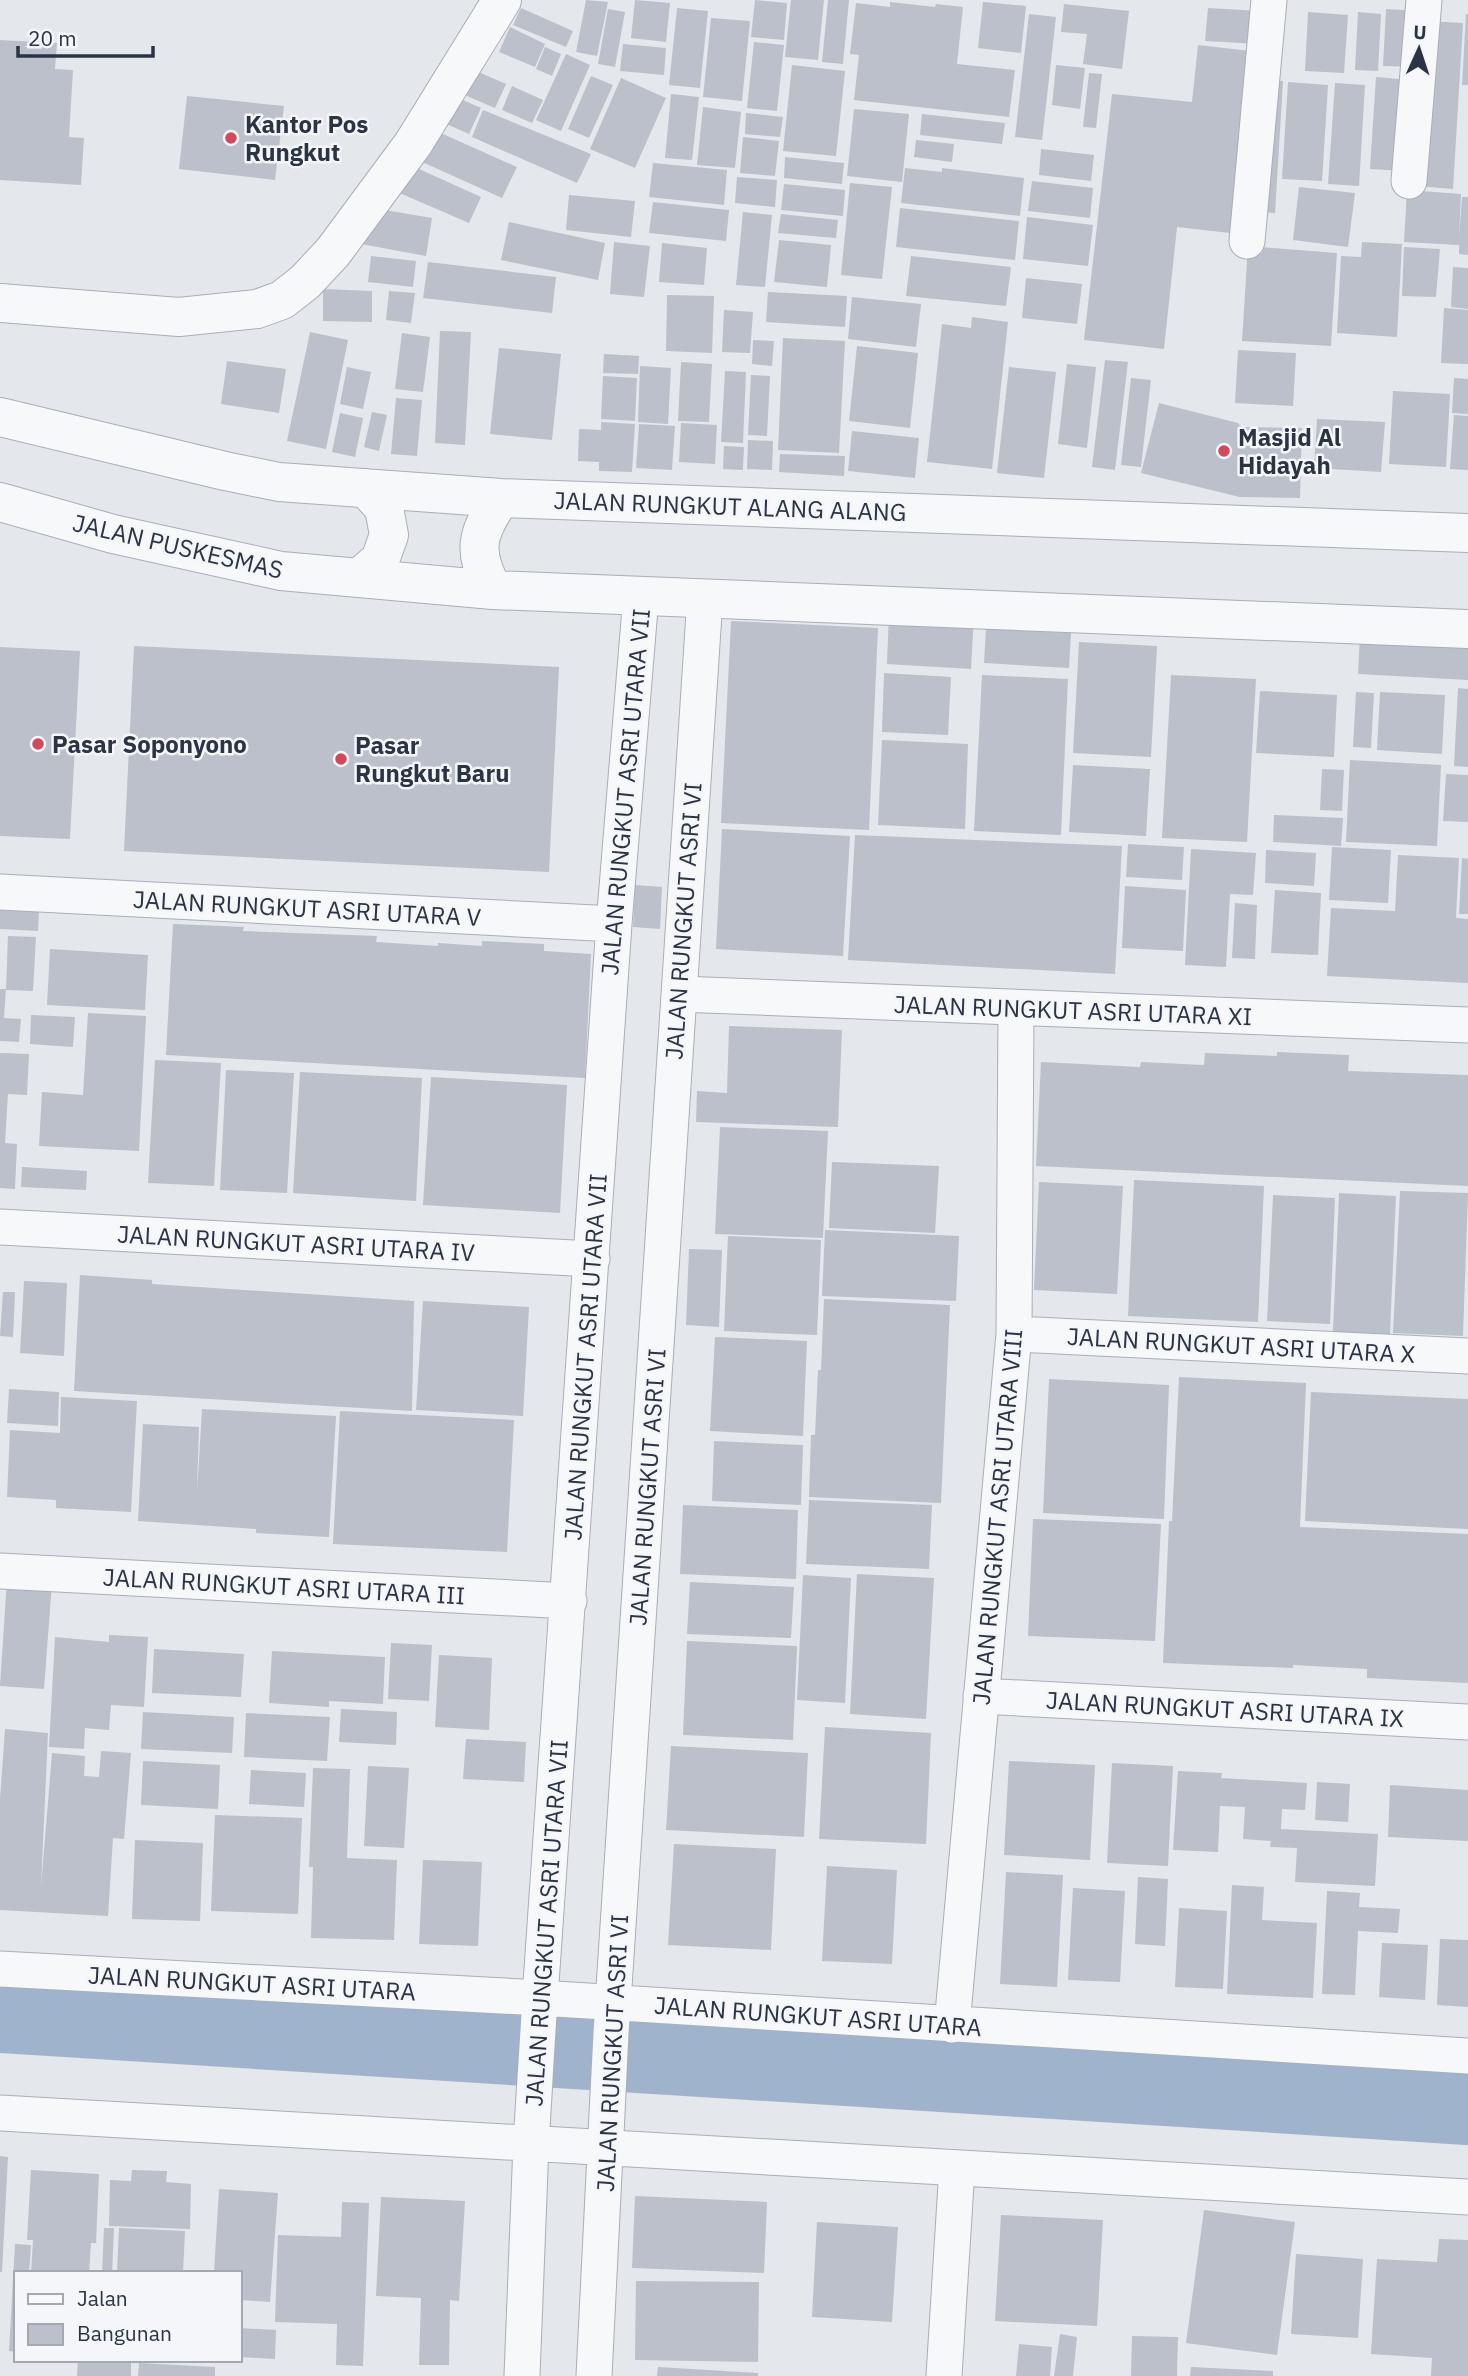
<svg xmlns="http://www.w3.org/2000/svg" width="1468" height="2376" font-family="'IBM Plex Sans',sans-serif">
  <rect width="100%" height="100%" fill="#e4e7ec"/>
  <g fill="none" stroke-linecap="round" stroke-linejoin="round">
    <path stroke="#9fb4cc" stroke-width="80" d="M0,2013L1468,2105"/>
  </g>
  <path fill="#bbc0ca" d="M586,0L608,2L597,56L576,52Z
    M635,0L670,3L666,42L631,38Z
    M755,0L787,3L784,40L751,37Z
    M791,0H824L818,60L785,57Z
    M828,0H849L843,64L822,62Z
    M890,2L935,7L936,4L963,7L957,64L1015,70L1009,117L854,100L859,55L850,54L856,3L890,7Z
    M983,2L1026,6L1021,53L978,48Z
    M1064,4L1129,11L1122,69L1083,64L1087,34L1061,32Z
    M521,8L573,31L566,47L513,25Z
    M677,8L708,11L700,88L669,85Z
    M1208,8L1260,11L1258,44L1205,41Z
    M608,9L625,12L615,67L598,64Z
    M1386,9L1420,11L1416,67L1383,66Z
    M1308,12L1348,15L1344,73L1305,71Z
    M1358,12L1381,14L1378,71L1355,70Z
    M1029,14L1056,17L1042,140L1015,137Z
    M1466,14H1468V85H1462Z
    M711,18L750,21L742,101L703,97Z
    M1427,21L1463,23L1453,189L1417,186Z
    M510,27L545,44L535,67L499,52Z
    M0,40L57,43L55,69L73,70L69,137L84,138L81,185L0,180Z
    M754,42L784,45L777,111L747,108Z
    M623,44L666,48L664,75L620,71Z
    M1198,45L1259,52L1239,234L1177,227L1164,349L1084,340L1112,94L1192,102Z
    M545,47L561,54L552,76L536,69Z
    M566,54L590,65L561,131L536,120Z
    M792,65L845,71L836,156L783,151Z
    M1056,65L1085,68L1080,109L1052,105Z
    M465,66L506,84L495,108L453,90Z
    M1089,73L1102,74L1096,128L1083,127Z
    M591,76L613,85L589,138L568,129Z
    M1376,77L1410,80L1405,171L1370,169Z
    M621,78L666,98L635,168L590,149Z
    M1264,80L1283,81L1275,213L1256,212Z
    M1288,82L1328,85L1322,181L1282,179Z
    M1335,83L1365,85L1359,186L1328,184Z
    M512,86L543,100L532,123L502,110Z
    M447,93L481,108L469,134L435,119Z
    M671,94L699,97L692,160L665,158Z
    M187,96L284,106L275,180L179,169Z
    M703,107L741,112L735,168L697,165Z
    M854,109L909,114L902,182L847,176Z
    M483,110L591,154L577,183L472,137Z
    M746,113L783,117L780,137L745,134Z
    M922,114L1005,123L1002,144L920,135Z
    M434,130L517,167L502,198L420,161Z
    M743,137L779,141L775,176L740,173Z
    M916,140L954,144L952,162L914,157Z
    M1041,149L1094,155L1091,181L1039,175Z
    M785,157L844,163L842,184L784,178Z
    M653,163L727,170L724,205L649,197Z
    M408,164L481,197L469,223L395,191Z
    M905,168L942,172V168L1024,178L1020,216L901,203Z
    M737,177L777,180L775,207L735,203Z
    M1032,181L1093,188L1090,218L1028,211Z
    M850,183L892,187L882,279L841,275Z
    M784,184L845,190L843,216L781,210Z
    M1299,187L1355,193L1348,247L1293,240Z
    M1407,190L1461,194L1459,239L1462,197H1468V255L1459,254V245L1404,242Z
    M569,195L635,201L631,237L566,230Z
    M653,202L729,210L726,241L649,233Z
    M367,207L432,218L426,256L361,244Z
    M900,208L1019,221L1015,260L896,247Z
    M743,212L772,215L765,287L736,285Z
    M781,214L838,220L836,238L778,233Z
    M1027,217L1093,225L1088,266L1023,259Z
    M509,222L605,243L598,280L501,260Z
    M779,240L831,245L827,287L774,282Z
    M614,242L650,246L644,297L610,294Z
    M1362,242L1402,244L1397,337L1337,333L1341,256L1361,257Z
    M662,243L707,248L704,285L659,282Z
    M1248,246L1337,253L1331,346L1242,341Z
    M1404,247L1440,249L1436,297L1402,296Z
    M371,256L416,261L413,287L368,282Z
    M911,256L1011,267L1006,306L906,296Z
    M428,262L556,277L552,313L423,298Z
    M1453,267L1468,268V309L1451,307Z
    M1026,278L1082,284L1077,324L1022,318Z
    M323,289L372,291V322L323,321Z
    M389,291L415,293L411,323L386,320Z
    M768,292L847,296L845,327L766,322Z
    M667,295L714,296L712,353L666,351Z
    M852,297L921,304L916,347L848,339Z
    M1444,308L1468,310V364L1441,363Z
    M724,310L753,312L750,353L722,352Z
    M972,317L1008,322L992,469L927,462L942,324L971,328Z
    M440,331L471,332L465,445L435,443Z
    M310,332L348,340L326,449L287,441Z
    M402,333L430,337L423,392L395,389Z
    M783,338L845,341L839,453L778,450Z
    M753,340L774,341L772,366L752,364Z
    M857,346L918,353L910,428L849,421Z
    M499,348L561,354L552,440L490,434Z
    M1238,350L1296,353L1293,406L1235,403Z
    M604,354L639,356L638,374L603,373Z
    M1105,360L1128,362L1115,470L1092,467Z
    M227,361L286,369L279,413L221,404Z
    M681,362L712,364L709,422L678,421Z
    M1067,364L1096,367L1087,448L1058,444Z
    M640,366L671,368L668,424L638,422Z
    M347,367L371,372L363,409L340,404Z
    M1009,367L1056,372L1044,478L997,473Z
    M725,371L746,372L743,443L721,442Z
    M751,375L770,376L767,436L748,435Z
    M603,376L637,378L635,421L601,419Z
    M1131,378L1151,380L1141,467L1121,465Z
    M1454,378L1468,379V414L1452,413Z
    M1393,391L1450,394L1446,467L1389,464Z
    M396,398L422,400L417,456L391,454Z
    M1159,403L1238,423L1241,427L1302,428L1300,498L1240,497L1141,473Z
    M372,412L387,415L379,451L364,447Z
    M340,413L363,418L355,457L332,452Z
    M1454,415L1468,416V470L1450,469Z
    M1317,419L1385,422L1381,472L1314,468Z
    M601,422L635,424L632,472L599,471V462L578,461L579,429L601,430Z
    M681,423L717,425L715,464L679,462Z
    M639,424L675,426L672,470L636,468Z
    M852,431L919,438L915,478L848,471Z
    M748,440L773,441L772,470L747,469Z
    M724,446L744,447L743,470L723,469Z
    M780,454L845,456L844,476L779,472Z
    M889,612L974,616L971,669L887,664Z
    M731,621L878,628L869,830L721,823Z
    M986,629L1071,633L1069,668L984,663Z
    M1360,635L1468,641V680L1358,674Z
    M1079,642L1157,646L1151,757L1073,753Z
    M134,646L559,667L549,872L124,851Z
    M0,647L80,651L70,839L0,836Z
    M884,673L951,677L948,735L882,732Z
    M982,675L1068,679L1061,835L974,831Z
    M1171,675L1256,679L1247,842L1162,838Z
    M1458,688L1468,689V767L1454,766Z
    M1260,691L1337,695L1334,757L1256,753Z
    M1356,692L1374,693L1371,748L1353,747Z
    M1380,692L1445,695L1442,754L1377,750Z
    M882,740L968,744L965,829L878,825Z
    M1350,760L1441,765L1437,846L1346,842Z
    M1073,765L1150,769L1146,836L1069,832Z
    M1322,769L1344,770L1342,811L1320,810Z
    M1446,774L1468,775V822L1443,821Z
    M1274,815L1343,818L1341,846L1273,842Z
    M722,829L850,836L843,956L716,949Z
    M855,835L1122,846L1115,974L848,960Z
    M1128,844L1184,847L1182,880L1126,877Z
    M1332,847L1391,850L1388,903L1329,900Z
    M1191,849L1256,853L1253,895L1230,894L1226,967L1185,965Z
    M1266,850L1316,853L1314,886L1265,883Z
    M1398,855L1459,858L1456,918L1468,919V983L1327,976L1331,908L1395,911Z
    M1462,858L1468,859V914H1459Z
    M635,885L662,887L660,929L633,927Z
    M1125,886L1186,890L1183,951L1122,948Z
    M1275,890L1321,893L1318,955L1271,953Z
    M1235,903L1257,905L1255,959L1232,958Z
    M0,910L39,912L38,931L0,929Z
    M173,924L244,927L243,931L377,936L376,942L438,946V943L482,946V941L544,944V951L591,954L585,1078L166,1055Z
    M8,936L36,937L33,991L6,990Z
    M50,949L148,955L145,1010L47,1005Z
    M0,989H6L4,1018L21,1019L19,1042L0,1041Z
    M88,1013L146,1016L139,1151L39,1146L42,1092L83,1095Z
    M31,1015L75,1017L73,1047L30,1044Z
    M729,1026L842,1030L838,1127L696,1122L697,1091L727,1093Z
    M1277,1052L1349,1055L1348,1071L1468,1075V1186L1036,1166L1041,1062L1140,1067L1141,1062L1204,1065L1205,1053L1277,1056Z
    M0,1053L29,1054L27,1095L8,1094L5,1143L17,1144L15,1189L0,1188Z
    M155,1060L221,1063L214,1186L148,1183Z
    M226,1070L294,1073L287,1193L220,1190Z
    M300,1072L422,1078L416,1201L293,1193Z
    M431,1077L567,1085L560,1213L423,1205Z
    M720,1127L828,1131L823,1238L715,1234Z
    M832,1162L939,1166L935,1233L829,1228Z
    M22,1167L87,1171L86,1190L21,1187Z
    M1134,1180L1264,1186L1258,1322L1128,1316Z
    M1039,1182L1123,1186L1117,1294L1034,1290Z
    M1400,1191L1468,1193L1463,1336L1393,1333Z
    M1339,1193L1396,1196L1390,1334L1333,1332Z
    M1273,1195L1335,1198L1330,1324L1267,1321Z
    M825,1230L959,1236L956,1301L822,1296Z
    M728,1236L821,1240L817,1335L724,1331Z
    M689,1249L722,1250L719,1327L686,1325Z
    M80,1275L152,1280V1284L414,1301L412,1411L74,1391Z
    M24,1281L67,1283L64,1356L20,1353Z
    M3,1292H15L13,1337L0,1336Z
    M824,1299L950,1305L941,1503L809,1497L811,1435H815L818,1370H821Z
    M423,1301L529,1307L523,1416L416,1410Z
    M715,1337L807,1341L803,1436L710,1431Z
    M1179,1377L1306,1383L1300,1527L1468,1534V1683L1367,1678V1669L1293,1665V1668L1163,1663L1169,1521H1172Z
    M1049,1379L1169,1385L1164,1519L1043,1513Z
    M9,1389L59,1392L58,1426L7,1423Z
    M1311,1392L1468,1399V1529L1305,1521Z
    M61,1397L137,1401L131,1512L56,1508V1500L7,1497L10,1430L60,1433Z
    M202,1409L336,1416L329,1537L256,1533V1529L138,1521L143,1424L199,1427L197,1493Z
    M340,1411L514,1420L507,1552L333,1544Z
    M714,1441L803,1445L801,1505L712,1501Z
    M809,1500L932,1505L929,1569L806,1564Z
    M683,1505L798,1510L796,1579L680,1574Z
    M1033,1519L1161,1524L1155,1641L1028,1636Z
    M857,1574L934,1578L926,1719L850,1714Z
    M803,1575L851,1578L845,1703L797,1700Z
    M7,1580L52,1583L44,1689L0,1686Z
    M690,1582L794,1587L791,1638L687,1634Z
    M109,1635L148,1637L144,1707L111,1705L109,1730L85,1728L84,1749L49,1747L55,1637L109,1642Z
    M687,1641L797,1646L793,1740L683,1735Z
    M391,1643L432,1645L429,1701L388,1699Z
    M154,1649L244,1654L241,1697L152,1693Z
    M272,1651L385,1657L383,1704L329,1701V1707L269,1703Z
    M439,1655L492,1658L489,1730L435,1727Z
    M341,1709L397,1712L396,1745L339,1742Z
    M143,1712L234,1717L232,1753L141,1749Z
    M246,1713L330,1717L327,1761L244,1757Z
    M825,1727L931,1733L926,1844L819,1839Z
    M5,1729L48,1733L41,1887L52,1753L85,1756L84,1776L99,1777L101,1751L131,1753L124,1839L113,1838L108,1916L0,1910V1799Z
    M466,1739L526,1742L524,1782L463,1779Z
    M671,1746L808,1753L804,1837L666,1830Z
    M143,1761L220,1765L218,1809L141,1805Z
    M1009,1761L1095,1765L1090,1860L1004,1855Z
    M1112,1763L1173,1766L1168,1866L1107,1863Z
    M368,1766L409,1768L404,1848L364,1846Z
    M313,1768L350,1769L347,1858L397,1860L394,1940L311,1938L313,1867H309Z
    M251,1770L306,1773L304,1807L249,1804Z
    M1178,1771L1222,1773L1221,1778L1307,1783L1305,1810L1282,1809L1281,1829L1378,1834L1375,1886L1295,1882L1297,1848L1270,1847L1271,1841L1243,1839L1245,1807L1220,1806L1218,1852L1173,1850Z
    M1317,1782L1350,1784L1348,1822L1315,1820Z
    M1390,1785L1468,1790V1841L1388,1837Z
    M215,1815L302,1818L298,1914L211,1911Z
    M135,1840L203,1843L200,1921L132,1919Z
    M674,1844L776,1849L771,1950L668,1945Z
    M423,1860L482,1862L478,1946L419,1944Z
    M827,1866L897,1870L892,1964L822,1961Z
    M1006,1872L1063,1875L1057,1987L1000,1984Z
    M1138,1877L1168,1879L1165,1946L1135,1944Z
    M1232,1885L1264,1887L1262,1920L1317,1923L1313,1998L1227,1994Z
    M1073,1888L1125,1891L1120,1982L1068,1980Z
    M1327,1891L1360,1893L1359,1907L1400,1909L1398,1933L1358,1931L1355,1995L1322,1994Z
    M1179,1908L1227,1911L1223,1989L1175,1987Z
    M1440,1939L1468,1940V2007L1437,2005Z
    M1382,1943L1428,1945L1425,2000L1379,1997Z
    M0,2156L8,2157L2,2272H0Z
    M31,2170L99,2174L96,2243H91L89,2273H31L33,2240H27Z
    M132,2170L167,2171L166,2182L191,2184L190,2229L109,2226L110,2180L131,2181Z
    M219,2189L278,2193L270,2302L240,2300V2273H214Z
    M635,2196L767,2202L764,2273L632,2268Z
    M381,2197L465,2201L459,2301L450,2300L449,2365H419L421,2298L376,2296Z
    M342,2202L369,2203L363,2366L336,2365L337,2324L275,2322L278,2235L341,2237Z
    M1204,2210L1295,2222L1277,2355L1186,2343Z
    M1001,2215L1103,2220L1097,2326L995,2321Z
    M817,2222L898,2227L892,2322L812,2317Z
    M104,2228H114L112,2273H102Z
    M119,2228L185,2231L183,2273H117Z
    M1439,2239L1468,2240V2376H1431L1432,2358L1371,2354L1377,2259L1437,2262Z
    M15,2244L31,2245L29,2273H16V2352L9,2351Z
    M1296,2254L1363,2259L1358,2338L1291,2334Z
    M636,2281L759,2282L758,2362L635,2360Z
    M240,2328L276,2330L275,2359L240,2357Z
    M1060,2334L1077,2337L1073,2376H1054Z
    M1132,2336L1178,2337L1177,2376H1131Z
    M1019,2344L1052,2347L1050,2376H1016Z
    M78,2360L131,2361V2376H77Z
    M139,2363L215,2367V2376H138Z
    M658,2367L758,2373V2376H657Z
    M1191,2367L1273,2371V2376H1190Z"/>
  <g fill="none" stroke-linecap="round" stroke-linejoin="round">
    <g stroke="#a9aeb7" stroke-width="37">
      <path id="minor" d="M1409,181L1424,0
        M1247,241L1269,0
        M0,892L614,924
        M679,994L1468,1025
        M0,1227L592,1259
        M1014,1334L1468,1356
        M0,1571L569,1601
        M981,1696L1468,1722
        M0,1969L540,1998L1468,2056
        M952,2025L1014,1334L1016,1008
        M0,2113L1468,2197
        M522,2376L531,2144L540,1998L614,924L641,596
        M594,2376L611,2033L705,598
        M944,2376L957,2168"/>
    </g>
    <g stroke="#a9aeb7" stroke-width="40">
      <path id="tertiary" d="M0,303L179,317L257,309L282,300L305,282L333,252L413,144L502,0
        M0,417L225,471L279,482L501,498L1468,533
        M0,502L113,534L281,571L493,590L1468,629
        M359,578L380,560L389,535L384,508L366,488
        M493,590C472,551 476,534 501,498"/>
    </g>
    <use href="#minor" stroke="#f7f8fa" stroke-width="35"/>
    <use href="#tertiary" stroke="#f7f8fa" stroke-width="38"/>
  </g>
  <g fill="#d1495b" stroke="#f4f6f9" stroke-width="2.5">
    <circle cx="231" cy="138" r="7"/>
    <circle cx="1224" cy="451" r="7"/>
    <circle cx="38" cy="744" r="7"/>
    <circle cx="341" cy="759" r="7"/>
  </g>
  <g text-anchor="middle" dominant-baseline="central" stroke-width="5" stroke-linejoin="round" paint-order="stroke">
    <g font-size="24" font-weight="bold" fill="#2b3445" stroke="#f4f6f9" text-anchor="start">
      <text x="245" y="124">Kantor Pos<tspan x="245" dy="28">Rungkut</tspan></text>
      <text x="1238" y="437">Masjid Al<tspan x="1238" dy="28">Hidayah</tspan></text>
      <text x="52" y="744">Pasar Soponyono</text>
      <text x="355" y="745">Pasar<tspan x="355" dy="28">Rungkut Baru</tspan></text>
    </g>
    <g font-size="24" fill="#2b3445" stroke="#f4f6f9">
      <text transform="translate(730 506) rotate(2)">JALAN RUNGKUT ALANG ALANG</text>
      <text transform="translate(178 546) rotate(13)">JALAN PUSKESMAS</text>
      <text transform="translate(625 792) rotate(-85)">JALAN RUNGKUT ASRI UTARA VII</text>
      <text transform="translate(307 908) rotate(3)">JALAN RUNGKUT ASRI UTARA V</text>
      <text transform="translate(683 921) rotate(-86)">JALAN RUNGKUT ASRI VI</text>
      <text transform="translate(1073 1010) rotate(2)">JALAN RUNGKUT ASRI UTARA XI</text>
      <text transform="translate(296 1243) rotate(3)">JALAN RUNGKUT ASRI UTARA IV</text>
      <text transform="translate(1241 1345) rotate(3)">JALAN RUNGKUT ASRI UTARA X</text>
      <text transform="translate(585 1357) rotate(-86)">JALAN RUNGKUT ASRI UTARA VII</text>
      <text transform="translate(647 1487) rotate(-86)">JALAN RUNGKUT ASRI VI</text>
      <text transform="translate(997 1517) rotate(-85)">JALAN RUNGKUT ASRI UTARA VIII</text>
      <text transform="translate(284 1586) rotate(3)">JALAN RUNGKUT ASRI UTARA III</text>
      <text transform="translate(1225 1709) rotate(3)">JALAN RUNGKUT ASRI UTARA IX</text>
      <text transform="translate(546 1923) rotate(-86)">JALAN RUNGKUT ASRI UTARA VII</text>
      <text transform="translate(252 1983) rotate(3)">JALAN RUNGKUT ASRI UTARA</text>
      <text transform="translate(818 2016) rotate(4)">JALAN RUNGKUT ASRI UTARA</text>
      <text transform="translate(612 2053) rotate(-87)">JALAN RUNGKUT ASRI VI</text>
    </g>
  </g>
  <rect x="14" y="2271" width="228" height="91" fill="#f4f6f9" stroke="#a4a8b1" stroke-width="2"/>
  <rect x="28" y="2294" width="35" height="10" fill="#f7f8fa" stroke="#a4a8b1" stroke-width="2"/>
  <text x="77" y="2306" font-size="21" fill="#2b3445">Jalan</text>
  <rect x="28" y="2324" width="35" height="21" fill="#bbc0ca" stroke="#a4a8b1" stroke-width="2"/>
  <text x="77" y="2341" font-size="21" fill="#2b3445">Bangunan</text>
  <g transform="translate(1419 49) rotate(3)" stroke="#f4f6f9" stroke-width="5" paint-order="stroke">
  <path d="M0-5L12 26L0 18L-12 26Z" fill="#2b3445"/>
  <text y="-10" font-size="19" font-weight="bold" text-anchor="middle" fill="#2b3445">U</text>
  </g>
  <path d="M18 46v10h135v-10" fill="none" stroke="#2b3445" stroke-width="3.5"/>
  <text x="28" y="46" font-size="21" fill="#2b3445" stroke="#f4f6f9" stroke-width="5" paint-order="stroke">20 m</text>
</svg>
